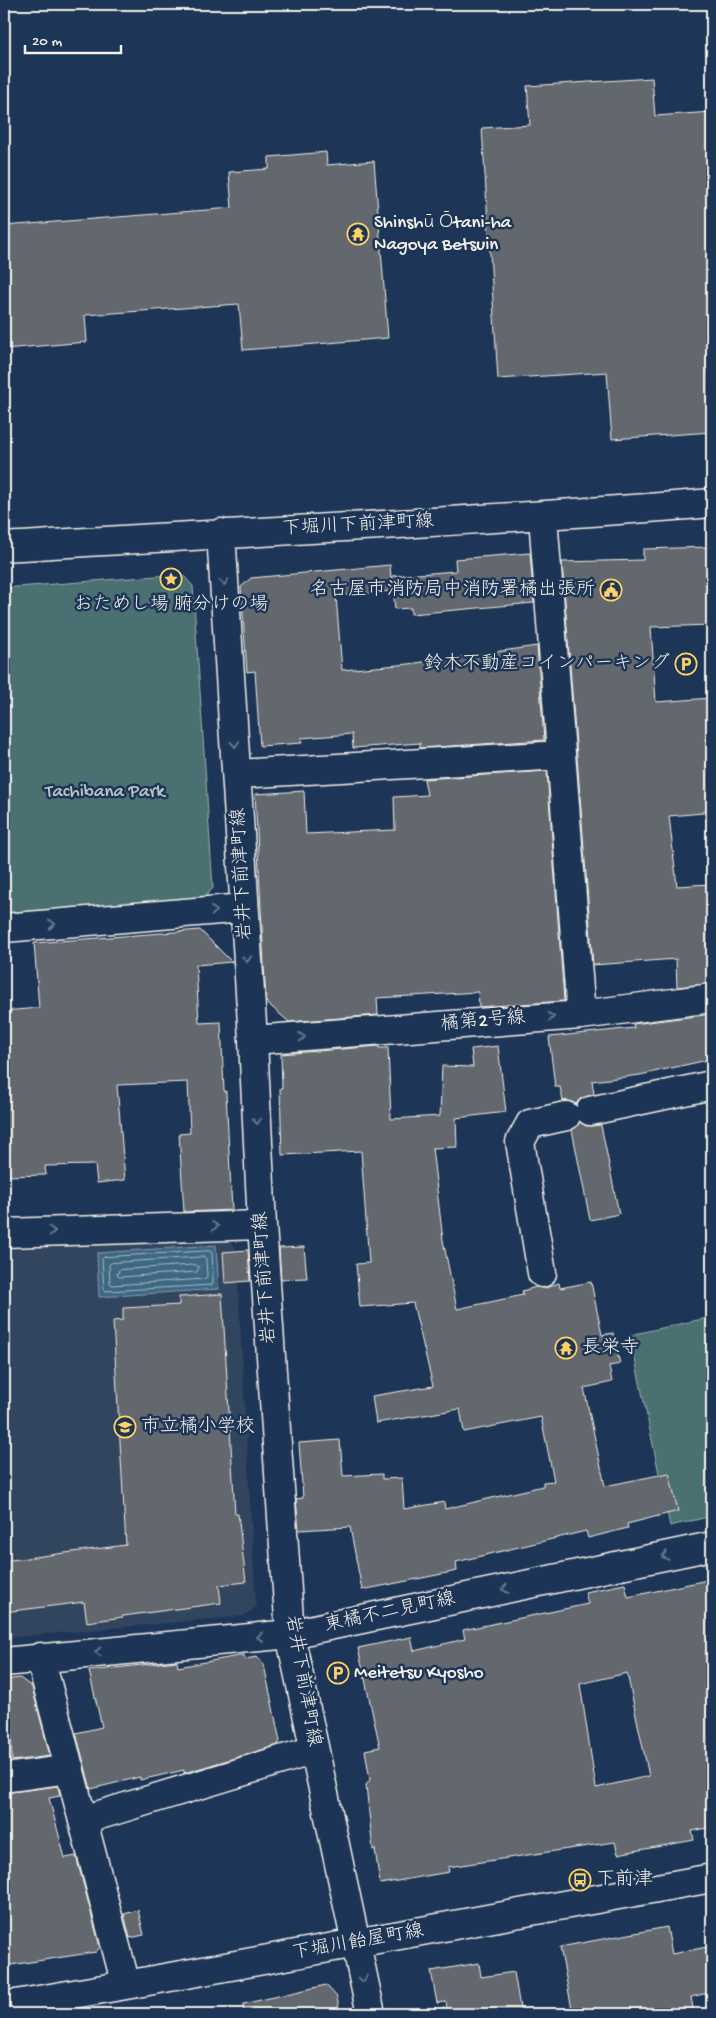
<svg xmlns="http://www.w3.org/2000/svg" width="716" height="2018" font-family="'Gochi Hand','Klee One',sans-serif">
  <rect width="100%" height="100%" fill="#1d3557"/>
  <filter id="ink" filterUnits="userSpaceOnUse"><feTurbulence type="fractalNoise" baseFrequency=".02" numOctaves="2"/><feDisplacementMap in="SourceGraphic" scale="10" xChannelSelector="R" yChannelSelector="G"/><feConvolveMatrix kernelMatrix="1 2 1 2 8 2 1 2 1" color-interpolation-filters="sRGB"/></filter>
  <g filter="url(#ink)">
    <path fill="#32445e" d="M224,1235L236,1248L256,1607L244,1616L4,1638V1245Z"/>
    <path fill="#4c7072" stroke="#a0b0ad" d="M182,574L193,586L213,888L204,898L4,913V588Z
      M707,1318L712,1341V1516L670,1526L630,1335Z"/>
    <path fill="#3e6784" stroke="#879eac" d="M216,1245L219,1289L99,1297L97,1253Z"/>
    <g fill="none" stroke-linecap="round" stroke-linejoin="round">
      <path stroke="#abbac0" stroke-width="1" d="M210,1251L212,1253L213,1282L212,1285L107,1291L104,1290L102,1259L104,1257Z
        M204,1257L206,1259L207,1276L205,1279L112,1285L110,1283L109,1265L111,1263Z
        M196,1265L199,1267L197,1272L119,1277L117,1275L119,1270Z"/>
    </g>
    <path fill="#64686e" stroke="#f4f1e8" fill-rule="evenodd" d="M652,78L655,116L712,112V365H708L712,432L612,439L607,372L498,379L482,128L530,125L527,86Z
      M326,152L327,165L374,161L388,338L243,350L239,304L85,315L87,342L4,349V226L232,208L229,172L269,169V157Z
      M711,547L712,625L651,627L656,702L712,698V810L703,811V813L669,816L677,886L709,884L712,940V983L677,987L676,959L593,965L562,562L643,560V549Z
      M530,553L534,603L411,614V608L395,609L392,576L456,571L455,559Z
      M390,565L392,591L336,596L342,670L409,664L537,646L544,740L420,748V743L353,748L352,734L301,738L302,743L260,746L255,671L247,672L241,587L251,578Z
      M547,771L564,1001L479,1007L478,992L377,998L378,1015L289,1022L266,1002L255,794L304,791L306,834L395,830L394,797L427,795L424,779Z
      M200,930L232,962L196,965L199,1023L221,1022L224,1091H226V1093L232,1210L184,1212L179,1134L190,1133L188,1082L117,1085L125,1180L97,1183L95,1165L45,1166L46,1175L4,1176V1011L39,1008L34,943Z
      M712,1014V1059L640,1075L592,1081L594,1094L580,1099L576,1104L570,1101H563L560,1087H555L549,1037L634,1028L633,1024Z
      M379,1046V1048H388L391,1119L440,1116L442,1066L473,1067L471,1049L498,1046L506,1112L456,1118L457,1147L432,1148L443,1240L457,1309L523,1295L522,1291L536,1287L545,1288L559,1283L560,1288L591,1282L602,1335L613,1333L620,1364L609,1366L612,1382L584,1388L605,1486L669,1473L678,1511L627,1524L628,1528L588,1538L586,1531L456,1562L457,1571L362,1590L350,1527L299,1530L296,1499L303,1498L299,1443L340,1440L343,1476L382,1474V1479L402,1478L404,1509L444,1502L445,1509L543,1486V1482L554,1481L541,1417L464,1432L460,1409L376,1423L372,1396L433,1386L413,1303L360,1307L356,1264L369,1263L361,1151L282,1155L280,1088H282L281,1054Z
      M580,1122L586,1126L601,1125L619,1214L590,1220L572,1130Z
      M304,1247L307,1278L281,1279L279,1248Z
      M248,1250L250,1281L225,1283L223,1252Z
      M222,1294L235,1514H238L246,1582L219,1585L221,1603L123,1616V1617L87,1622L84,1602L4,1612V1561L126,1545L113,1321L123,1320V1308L179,1305V1297Z
      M712,1579V1827L692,1831L694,1840L618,1854L615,1842L448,1867L449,1872L380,1884L375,1849L373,1850L366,1785L370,1780L365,1750L380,1747L358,1648L411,1637L414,1651L465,1639L463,1630L588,1604L585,1592L625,1584L628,1597ZM627,1673L649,1776L596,1788L580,1684Z
      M244,1655L245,1659L257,1657L264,1665L280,1741L278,1745L184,1773V1770L140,1780V1777L91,1789L76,1733L102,1727L89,1671L177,1661L178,1667Z
      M20,1678L32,1687L50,1756L12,1761L10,1710L4,1711V1680Z
      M58,1786L60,1796L49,1798L65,1858L76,1856L100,1947L96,1952L4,1966V1793Z
      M138,1910L144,1935L130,1938L124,1914Z
      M667,1927L672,1954L707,1947L712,1977V1992L691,1997L694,2014H573L560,1947Z
      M479,1963L481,1977L514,1972L521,2014H448L446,2002L437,2003L431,1971Z
      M326,1985L337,1997L340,2014H244L243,2004Z"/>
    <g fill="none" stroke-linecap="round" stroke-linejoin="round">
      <g stroke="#f4f1e8" stroke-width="31">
        <path id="minor" d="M543,517L581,1015
          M221,533L253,1040L262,1225L290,1634L371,2014
          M4,547C240,532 476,522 712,503
          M237,774L561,755
          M4,928L244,908
          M253,1040L581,1015L712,998
          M590,1111L712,1085
          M4,1233L262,1225
          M542,1273L520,1142L530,1124L566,1116
          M40,1657L126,1985
          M4,1662L290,1634L712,1546
          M4,1778L70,1769
          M83,1820L314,1750
          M4,2006L126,1985L712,1878"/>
      </g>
      <use href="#minor" stroke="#1d3557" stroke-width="28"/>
    </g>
    <defs><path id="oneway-chevron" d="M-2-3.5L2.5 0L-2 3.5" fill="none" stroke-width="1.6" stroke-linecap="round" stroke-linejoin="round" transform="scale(1.25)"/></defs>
    <g stroke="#68778a">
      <use href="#oneway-chevron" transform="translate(224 582) rotate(86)"/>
      <use href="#oneway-chevron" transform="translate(235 744) rotate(86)"/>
      <use href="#oneway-chevron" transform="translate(214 911) rotate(-5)"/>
      <use href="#oneway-chevron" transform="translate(52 924) rotate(-5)"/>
      <use href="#oneway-chevron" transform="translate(247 959) rotate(86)"/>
      <use href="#oneway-chevron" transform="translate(551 1017) rotate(-5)"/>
      <use href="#oneway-chevron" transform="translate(302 1037) rotate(-5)"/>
      <use href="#oneway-chevron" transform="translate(257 1121) rotate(87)"/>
      <use href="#oneway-chevron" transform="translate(215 1226) rotate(-2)"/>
      <use href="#oneway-chevron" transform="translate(52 1231) rotate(-2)"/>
      <use href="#oneway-chevron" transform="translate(665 1556) rotate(168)"/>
      <use href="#oneway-chevron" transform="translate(505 1589) rotate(168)"/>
      <use href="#oneway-chevron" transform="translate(260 1637) rotate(175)"/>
      <use href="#oneway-chevron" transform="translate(98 1652) rotate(175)"/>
      <use href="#oneway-chevron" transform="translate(363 1979) rotate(77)"/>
    </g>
  </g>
  <defs>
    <g id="temple-ring" transform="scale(1.125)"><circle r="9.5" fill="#1d3557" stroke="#ffd166" stroke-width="1.5"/><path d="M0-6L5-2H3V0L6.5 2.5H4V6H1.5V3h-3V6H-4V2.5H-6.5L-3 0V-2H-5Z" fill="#ffd166"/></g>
    <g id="sight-ring" transform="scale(1.125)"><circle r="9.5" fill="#1d3557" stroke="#ffd166" stroke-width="1.5"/><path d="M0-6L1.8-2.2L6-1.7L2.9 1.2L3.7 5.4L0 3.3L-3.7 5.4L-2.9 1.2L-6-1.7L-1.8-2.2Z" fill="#ffd166"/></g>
    <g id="civic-ring" transform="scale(1.125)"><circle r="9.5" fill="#1d3557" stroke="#ffd166" stroke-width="1.5"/><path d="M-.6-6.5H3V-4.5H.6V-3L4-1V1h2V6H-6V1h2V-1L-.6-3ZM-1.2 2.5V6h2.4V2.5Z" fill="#ffd166"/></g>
    <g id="parking-ring" transform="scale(1.125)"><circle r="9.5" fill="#1d3557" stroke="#ffd166" stroke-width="1.5"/><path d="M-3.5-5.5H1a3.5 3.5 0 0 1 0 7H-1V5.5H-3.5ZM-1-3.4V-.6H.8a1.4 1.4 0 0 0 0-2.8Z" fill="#ffd166"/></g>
    <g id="school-ring" transform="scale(1.125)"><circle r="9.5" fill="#1d3557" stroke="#ffd166" stroke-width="1.5"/><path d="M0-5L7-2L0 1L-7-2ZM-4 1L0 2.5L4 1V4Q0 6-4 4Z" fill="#ffd166"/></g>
    <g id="bus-ring" transform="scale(1.125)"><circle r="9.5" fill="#1d3557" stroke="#ffd166" stroke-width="1.5"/><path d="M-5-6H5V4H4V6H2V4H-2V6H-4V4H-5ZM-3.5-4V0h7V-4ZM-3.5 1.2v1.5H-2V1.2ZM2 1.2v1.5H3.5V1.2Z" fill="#ffd166"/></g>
  </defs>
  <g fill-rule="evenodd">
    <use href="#temple-ring" x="358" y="234"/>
    <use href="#sight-ring" x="171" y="579"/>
    <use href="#civic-ring" x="611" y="590"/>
    <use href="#parking-ring" x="686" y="664"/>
    <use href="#temple-ring" x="566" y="1348"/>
    <use href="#school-ring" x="125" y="1427"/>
    <use href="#parking-ring" x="338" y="1673"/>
    <use href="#bus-ring" x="580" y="1880"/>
  </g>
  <g text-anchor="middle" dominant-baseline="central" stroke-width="5" stroke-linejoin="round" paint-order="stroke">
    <g font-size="19" fill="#f4f1e8" stroke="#1d3557" text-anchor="start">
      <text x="374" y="223">Shinshū Ōtani-ha<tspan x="374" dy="22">Nagoya Betsuin</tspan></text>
      <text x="595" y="590" text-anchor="end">名古屋市消防局中消防署橘出張所</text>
      <text x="171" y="605" text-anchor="middle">おためし場 腑分けの場</text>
      <text x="670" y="664" text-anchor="end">鈴木不動産コインパーキング</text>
      <text x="582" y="1348">長栄寺</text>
      <text x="141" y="1427">市立橘小学校</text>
      <text x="354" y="1673">Meitetsu Kyosho</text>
      <text x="596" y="1880">下前津</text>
    </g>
    <g font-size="19" fill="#f4f1e8" stroke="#1d3557">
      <text transform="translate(358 526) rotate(-3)">下堀川下前津町線</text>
      <text transform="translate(243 874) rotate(-93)">岩井下前津町線</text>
      <text transform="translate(483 1022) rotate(-5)">橘第2号線</text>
      <text transform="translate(266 1278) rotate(-94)">岩井下前津町線</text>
      <text transform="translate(390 1613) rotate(-12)">東橘不二見町線</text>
      <text transform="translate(302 1681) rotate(80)">岩井下前津町線</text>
      <text transform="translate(358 1943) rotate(-10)">下堀川飴屋町線</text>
    </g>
    <g font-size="19" fill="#b9c4bf" stroke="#1d3557">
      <text x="105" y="792">Tachibana Park</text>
    </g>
  </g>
  <rect width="716" height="2018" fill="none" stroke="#1d3557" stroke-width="20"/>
  <rect x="10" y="10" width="696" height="1998" fill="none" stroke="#f4f1e8" stroke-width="2" filter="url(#ink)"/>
  <path d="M25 45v8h96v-8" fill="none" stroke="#f4f1e8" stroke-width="2.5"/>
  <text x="32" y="45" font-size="15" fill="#f4f1e8" stroke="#1d3557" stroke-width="4" paint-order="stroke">20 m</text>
</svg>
